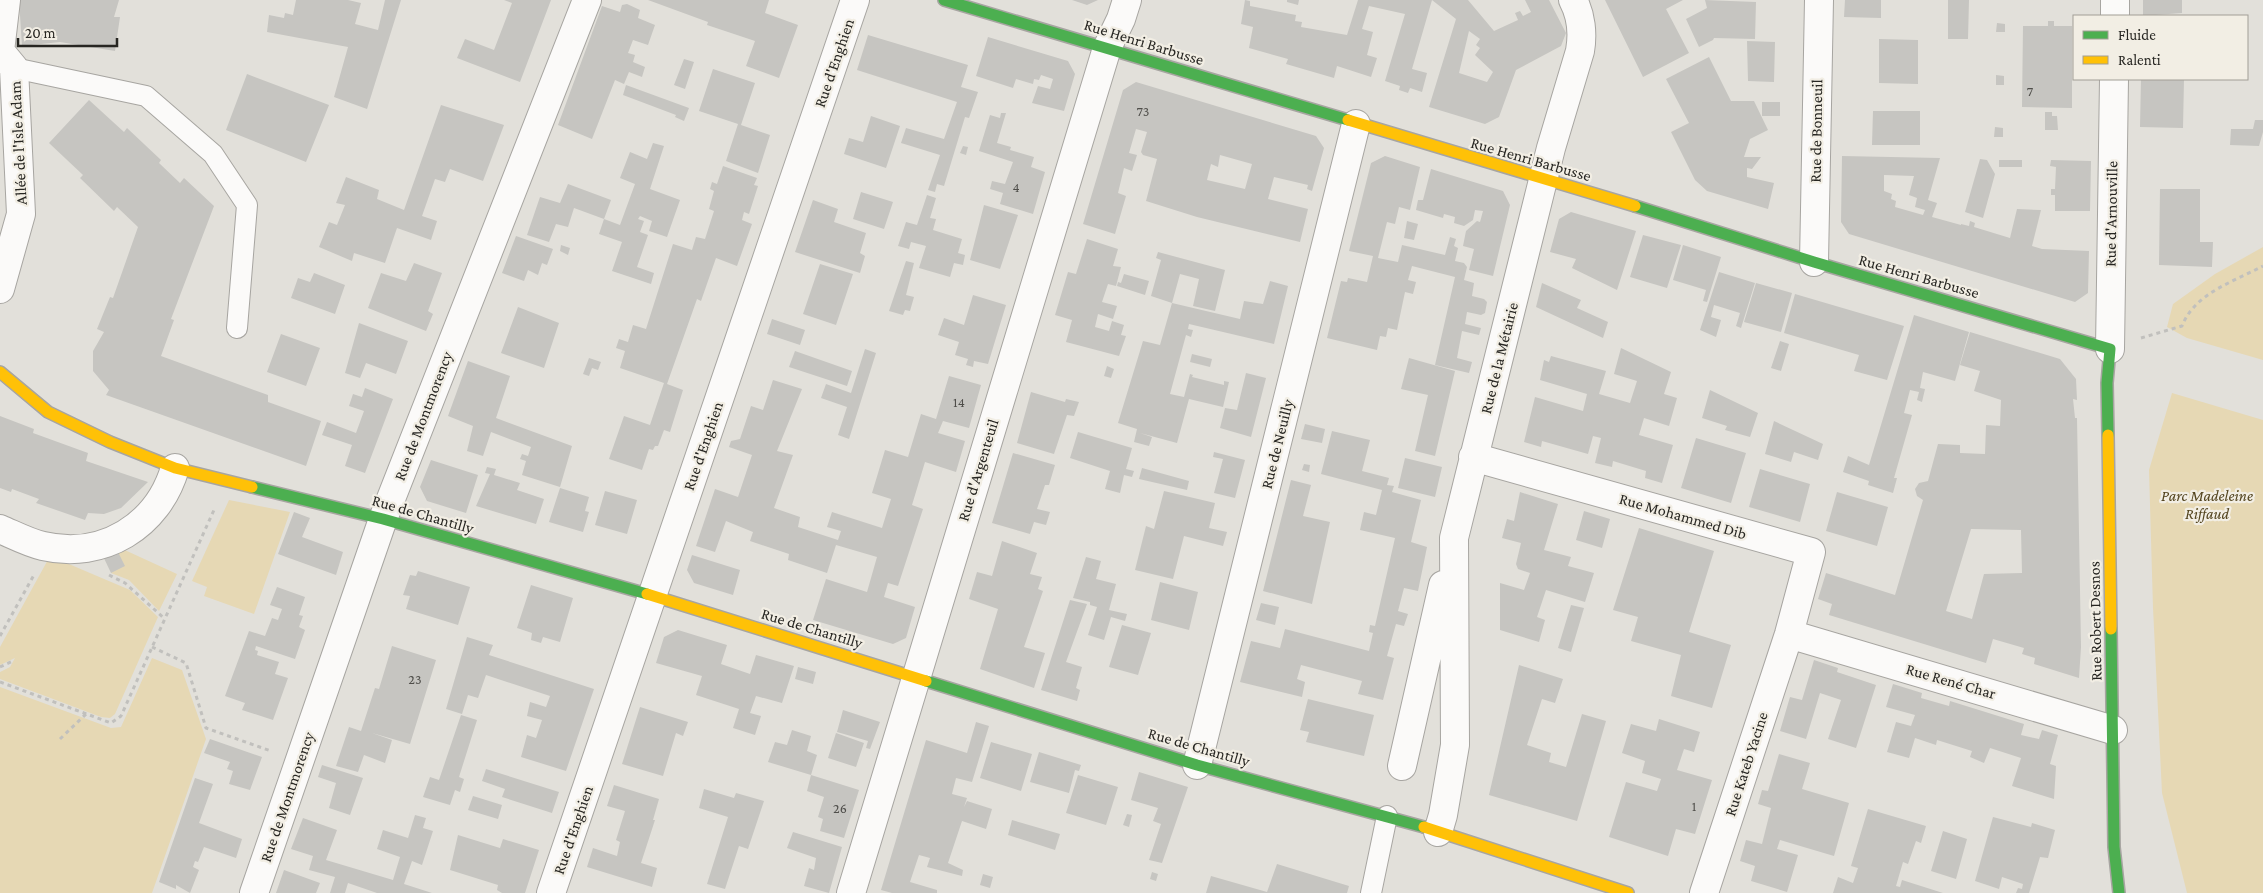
<svg xmlns="http://www.w3.org/2000/svg" width="2263" height="893" font-family="'Crimson Pro',serif">
  <rect width="100%" height="100%" fill="#e2e0da"/>
  <path fill="#e6d8b4" d="M2263,247V360L2187,338L2167,327L2173,304L2215,274Z
    M2172,393L2263,420V893H2187L2162,793L2153,608L2149,470Z
    M229,500L290,512L254,614L204,596L207,587L192,581Z
    M116,546L177,574L159,611L129,580L111,573Z
    M50,556L130,590L158,617L115,714L110,718L101,717L0,679V672L10,667L15,658L0,665V647Z
    M152,658L182,670L206,739L152,893H0V687L111,728L121,727Z"/>
  <path fill="#c6c5c1" fill-rule="evenodd" d="M19,0H119L114,17H120L115,51L60,42L22,46Z
    M296,0H348L361,3L355,24L378,30L385,0H401L367,109L334,97L348,47L267,32L269,15L284,18L285,13L293,15Z
    M504,0H551L520,82L457,58L465,39L494,50L512,3Z
    M648,0H769L765,13L798,25L779,78L746,66L755,41L707,25L708,22Z
    M1072,0H1098L1087,5Z
    M1245,0L1250,1V6L1296,15L1295,21L1302,22L1301,27L1347,35L1358,0H1432L1412,69L1427,73L1422,92L1410,88L1408,93L1399,90L1400,86L1385,81L1405,14L1369,6L1362,29L1373,32L1367,55L1377,58L1371,77L1337,66L1334,78L1286,64L1288,59L1249,48L1253,27L1241,24Z
    M1287,0H1299L1298,5L1287,2Z
    M1432,0H1468L1494,31L1518,20L1515,13L1520,11L1523,16L1531,12L1525,0H1549L1566,33L1561,46L1516,70L1499,117L1485,124L1429,107L1456,19ZM1469,31L1480,39L1476,45L1480,48L1475,55L1493,72L1487,82L1459,73Z
    M1605,0H1683L1666,9L1689,53L1643,77Z
    M1705,0L1756,2L1755,39L1714,38L1713,40L1699,47L1686,19L1707,8Z
    M1845,0H1881V18L1844,17Z
    M1948,0H1969L1968,39H1948Z
    M2143,0H2182V13L2143,16Z
    M627,4L640,10L638,18L655,25L648,45L633,40L628,53L635,55L633,62L645,67L642,77L629,72L624,84L615,80L592,139L558,125L602,6L620,12L622,5Z
    M2048,21H2054V26H2072V108L2022,107L2023,26H2048Z
    M1997,23L2005,24V32H1996Z
    M868,35L968,65L961,87L978,92L969,118L965,117L944,186L937,184L935,192L928,190L940,155L901,143L906,128L944,139L957,102L857,70Z
    M988,37L1068,61L1075,74L1064,111L1032,103L1038,86L1050,89L1053,79L1041,75L1039,80L1034,79L1033,84L1016,79L1013,88L976,76Z
    M1879,39L1918,40V84L1879,83Z
    M1747,41L1775,42L1774,82L1748,81Z
    M1709,57L1731,101H1754L1768,130L1750,139L1744,157H1761L1752,169L1747,168V177L1774,183L1768,209L1707,191L1695,180L1671,132L1689,123L1666,79Z
    M684,59L694,62L685,89L674,85Z
    M713,69L755,83L741,125L770,135L758,173L726,161L738,124L699,111Z
    M247,74L329,105L306,162L226,130Z
    M1996,75L2004,76V85H1996Z
    M2141,79H2184L2183,128L2140,127Z
    M1136,82L1316,136L1324,148L1312,191L1307,189L1308,185L1274,177L1268,199L1308,209L1300,242L1197,217L1146,201L1157,159L1143,155L1141,152L1147,132L1136,129L1129,153L1137,155L1132,171L1124,168L1118,193L1126,196L1115,234L1083,224L1123,90ZM1220,155L1252,164L1245,189L1207,180L1211,164L1218,167Z
    M626,85L689,108L684,121L675,117L676,115L623,95Z
    M89,100L124,132L127,128L161,160L159,163L180,183L184,178L214,206L171,319L174,320L161,356L268,395V402L321,421L306,466L106,395L109,390L93,371V351L104,332L97,329L110,297L113,298L138,227L117,207L114,211L80,178L83,175L49,143Z
    M1762,102H1780V116H1762Z
    M441,105L504,125L483,181L450,169L445,182L435,179L422,216L437,221L431,240L397,228L385,263L354,253L352,261L319,247L329,222L337,225L345,205L336,203L346,177L379,190L377,199L404,210Z
    M1873,111H1920V145H1872Z
    M2045,112H2052V116H2057L2058,130H2045Z
    M1001,113H1006L997,143L1011,147L1010,150L1034,157L1031,167L1045,172L1033,214L1000,204L1003,193L990,189L992,181L1005,184L1013,162L979,151L990,115L1000,118Z
    M871,116L900,126L886,168L844,154L849,138L863,142Z
    M2255,120H2263V132L2259,146L2230,145L2231,129H2253Z
    M1995,127L2003,128V137H1994Z
    M653,143L664,146L650,189L680,200L667,237L649,231L652,221L640,216L638,219L644,221L640,232L648,235L637,267L654,273L651,284L612,271L622,242L599,234L604,219L620,225L635,184L620,178L630,152L647,159Z
    M963,146L968,147L966,155L960,153Z
    M1385,156L1420,167L1410,210L1399,207L1395,224L1387,222L1378,258L1398,262L1402,245L1445,255L1450,237L1456,239L1454,246L1458,248L1455,261L1464,263L1467,267L1464,280L1474,283L1472,296L1484,299L1487,302L1485,313L1481,315L1467,312L1465,324L1481,328L1479,335L1462,331L1457,358L1472,362L1469,373L1435,365L1455,277L1412,266L1408,280L1416,282L1413,294L1405,292L1397,330L1388,328L1386,337L1380,336L1377,350L1327,338L1341,281L1347,282L1348,278L1367,282L1373,256L1349,251L1371,163Z
    M1842,156L1940,158L1928,200L1937,203L1932,217L1961,225V224L1969,226L1970,221L1975,223L1974,227L2010,238L2017,209L2041,210L2032,246L2042,249L2089,251L2088,293L2075,302L1849,234L1841,222ZM1884,175L1914,176L1909,195L1917,198L1915,207L1925,210L1923,215L1895,207L1896,201L1891,199L1892,194L1884,191Z
    M1980,159L1987,160L1995,174L1983,218L1965,212Z
    M1999,160H2022V167H1999Z
    M2051,160L2091,161L2090,211H2055V195H2051V189H2055L2056,167L2050,166Z
    M723,166L757,178L754,185L758,186L749,214L744,212L742,220L752,224L737,266L716,258L701,301L697,299L667,384L683,390L670,432L664,430L658,446H655L653,450L649,449L642,470L609,459L624,416L650,425L664,383L620,368L625,351L616,348L619,339L628,342L633,325L646,329L673,244L692,250L696,237L705,239L714,211L709,209L714,191L710,189L712,182L717,184Z
    M1431,169L1503,191L1510,205L1493,276L1469,270L1474,249L1463,246L1466,231L1477,221L1480,222L1483,211L1475,210L1473,220L1464,226L1454,223L1455,217L1444,214L1443,218L1416,210L1418,200H1423Z
    M568,184L611,200L604,219L574,208L568,227L556,224L549,242L527,235L540,197L560,203Z
    M2160,189H2200V242H2213L2212,267L2159,265Z
    M861,192L893,202L884,229L853,219Z
    M927,195L936,198L930,218L936,219L933,230L962,239L958,253L965,255L963,265L954,263L950,277L919,268L926,246L911,242L909,249L898,246L906,222L917,225Z
    M813,200L838,209L834,222L866,233L860,253L865,256L860,273L795,252Z
    M984,205L1018,215L1000,269L970,260Z
    M1571,212L1636,231L1617,290L1572,268L1576,259L1550,252L1559,219Z
    M1407,221L1418,224L1414,240L1404,238Z
    M1643,235L1681,245L1667,288L1630,277Z
    M516,236L553,249L547,265L542,263L538,275L528,270L524,281L502,273Z
    M1087,239L1118,249L1113,266L1121,267L1116,286L1108,284L1102,302L1117,306L1113,319L1098,314L1095,327L1109,331L1112,321L1124,325L1121,335L1126,336L1119,356L1066,342L1072,320L1055,315L1068,272L1076,274Z
    M561,245L570,248L568,255L560,251Z
    M1683,245L1721,257L1707,302L1703,301L1706,290L1673,280Z
    M1158,252L1225,270L1215,311L1193,306L1199,279L1180,274L1172,303L1151,296L1161,260L1156,258Z
    M906,261L914,263L906,295L914,297L910,311L905,310L903,315L889,311Z
    M414,263L442,273L428,311L433,314L426,331L368,308L381,273L406,281Z
    M820,264L853,274L836,325L803,314Z
    M1719,272L1755,283L1741,328L1736,326L1740,313L1714,305L1711,317L1721,320L1716,337L1700,330Z
    M314,273L345,285L335,314L291,298L298,278L310,282Z
    M1124,274L1149,281L1145,295L1117,286L1118,282L1121,283Z
    M1270,281L1288,286L1274,344L1189,324L1188,329L1193,330L1191,337L1186,335L1170,394L1184,397L1190,374L1193,375L1192,377L1224,385V381L1229,382L1223,407L1189,399L1177,443L1140,433L1152,437L1149,446L1134,442L1137,429L1118,423L1143,341L1160,345L1172,303L1240,319L1244,301L1263,304Z
    M1542,283L1581,300L1577,308L1608,322L1603,338L1536,307Z
    M1756,283L1792,293L1781,332L1744,322Z
    M1795,294L1904,326L1887,380L1854,371L1859,355L1784,333Z
    M973,295L1006,305L988,364L974,361L973,367L966,365L968,359L955,355L959,342L938,335L944,318L964,325Z
    M518,307L559,323L544,368L501,353Z
    M1914,315L1969,332L1955,381L1923,372L1920,388L1925,389L1922,402L1917,400L1919,392L1910,390L1904,413L1912,415L1894,478H1897L1893,493L1868,485L1869,481L1843,472L1848,456L1869,465Z
    M772,319L805,330L800,345L767,334Z
    M359,323L408,341L396,374L366,363L360,378L345,373Z
    M1970,332L2060,359L2076,379L2077,400L2073,399L2075,418H2077L2081,647L2079,678L2034,664L2035,658L2022,654L2024,648L1993,639L1986,663L1829,615L1832,604L1818,599L1826,573L1895,595L1923,500L1917,496L1915,489L1919,483L1928,481L1938,444L1960,445V453L1985,454L1986,425L2000,426L2001,400L1974,391L1980,371L1960,365ZM1971,529L2021,530L2022,573L1984,574L1972,619L1946,611Z
    M281,334L320,348L306,386L267,372Z
    M1780,341L1789,344L1781,371L1771,368Z
    M1621,348L1671,372L1664,394L1677,398L1669,426L1644,418L1639,435L1673,445L1662,483L1645,478L1646,471L1613,461L1612,467L1595,463L1601,438L1593,436L1588,454L1542,441L1541,447L1524,442L1535,397L1583,411L1587,394L1540,380L1544,360L1549,362L1551,356L1606,371L1599,394L1630,403L1637,381L1614,374Z
    M865,349L876,353L849,439L838,435L847,407L821,398L826,384L851,393Z
    M795,351L852,371L847,386L789,367Z
    M1192,354L1212,359L1210,367L1190,362Z
    M589,358L601,362L598,370L592,368L589,376L583,374Z
    M1409,358L1455,371L1435,456L1415,451L1428,395L1401,389Z
    M468,361L510,376L496,418L572,446L560,487L522,475L526,461L520,459L522,454L528,456L531,447L491,432L483,456L467,451L473,426L448,416Z
    M1107,366L1114,369L1111,378L1104,376Z
    M1246,373L1266,378L1251,437L1220,428L1225,408L1237,410Z
    M949,376L981,385L969,428L943,421L938,433L965,441L956,472L925,462L912,505L923,509L898,586L888,583L884,597L915,607L906,638L893,644L813,620L826,579L867,592L877,557L836,545L827,573L788,560L789,554L750,541L753,532L726,521L715,552L696,546L715,489L738,497L752,455L729,447L731,441L740,439L751,406L763,410L773,380L802,389L777,451L793,455L774,508L800,517L798,527L838,540L841,531L827,527L832,512L882,528L891,499L872,493L885,450L908,457L921,414L936,419Z
    M365,388L393,399L365,473L345,466L352,445L322,435L327,422L356,433L364,411L349,406L353,394L362,397Z
    M1710,390L1758,413L1750,437L1725,430L1727,426L1702,418Z
    M1031,392L1065,402L1066,399L1079,402L1074,416L1067,415L1054,454L1017,443Z
    M0,416L34,429L33,433L88,453L86,461L148,482L121,508L104,514L88,513L85,520L36,503L39,499L12,489L11,492L0,488Z
    M1774,421L1823,444L1818,460L1794,452L1791,462L1765,454Z
    M1305,424L1325,429L1322,443L1301,439Z
    M1332,431L1370,440L1362,471L1389,478L1387,485L1394,486L1392,492L1421,500L1411,542L1427,547L1418,591L1404,588L1398,611L1408,614L1404,626L1396,624L1387,656L1394,658L1383,700L1358,694L1362,681L1301,665L1297,679L1305,682L1302,697L1240,682L1251,641L1280,648L1285,629L1369,651L1373,633L1369,632L1370,625L1375,626L1395,538L1360,530L1364,512L1376,515L1382,490L1321,474Z
    M1078,432L1132,448L1126,469L1134,471L1132,477L1124,475L1120,493L1105,489L1110,471L1070,458Z
    M1696,438L1746,453L1731,503L1681,488Z
    M1214,452L1245,460L1235,498L1214,493L1223,459L1213,457Z
    M1013,453L1055,465L1049,485H1045L1037,509L1050,512L1046,525L1034,522L1030,534L992,523Z
    M1405,458L1442,467L1435,497L1398,488Z
    M431,460L478,475L466,513L427,501L420,487Z
    M1304,464L1310,465L1309,472L1302,470Z
    M487,467L496,469L494,475L520,483L517,490L544,499L536,524L476,506L490,474L485,473Z
    M1142,468L1189,481L1187,490L1139,479Z
    M1760,469L1810,484L1800,522L1749,507Z
    M1291,480L1311,485L1303,516L1330,522L1312,604L1263,591Z
    M560,488L589,497L585,511L589,512L583,532L549,522Z
    M605,491L637,500L627,534L595,525Z
    M1164,491L1215,503L1209,528L1227,532L1223,546L1184,536L1173,579L1135,570L1146,526L1154,529Z
    M1520,492L1558,504L1544,550L1571,557L1568,566L1594,573L1585,602L1546,590L1537,617L1545,620L1539,642L1500,630V583L1524,590L1530,573L1518,569L1516,564L1521,543L1502,538L1507,519L1514,521Z
    M1837,492L1888,507L1877,546L1826,531Z
    M1584,511L1610,519L1602,548L1576,540Z
    M294,512L310,518L302,537L343,552L336,575L278,554Z
    M1639,528L1714,551L1689,632L1731,645L1712,708L1671,696L1681,655L1631,641L1638,617L1613,610Z
    M1002,541L1037,553L1030,574L1042,577L1038,589L1043,591L1024,647L1045,653L1034,688L980,669L998,609L969,599L977,572L992,576Z
    M116,548L125,566L111,573L102,554Z
    M692,555L740,570L733,595L694,583L687,570Z
    M1086,557L1101,561L1096,579L1116,584L1109,610L1127,614L1125,621L1111,617L1104,640L1088,635L1097,607L1090,605V602L1073,598Z
    M418,571L470,587L458,625L406,609L410,596L403,595L410,575L416,576Z
    M1160,582L1198,592L1189,630L1151,620Z
    M531,585L573,598L560,642L543,637L541,643L531,640L532,633L517,628Z
    M277,587L305,597L299,615L303,616L299,627L305,630L295,659L256,646L255,650L258,651L257,655L279,662L275,674L288,678L273,720L242,710L245,703L225,696L249,631L265,636L272,618L278,620L282,609L270,605Z
    M1070,600L1087,604L1066,662L1082,667L1076,688L1080,690L1077,701L1041,690Z
    M1261,603L1279,607L1275,625L1256,620Z
    M1571,605L1584,608L1571,652L1558,648Z
    M1122,625L1151,633L1138,675L1109,667Z
    M678,630L727,645L721,664L750,674L756,655L794,666L782,703L756,696L750,713L761,716L755,735L733,728L739,709L696,695L702,676L656,663L664,637Z
    M467,637L493,645L489,655L594,689L566,771L521,757L527,735L536,738L542,720L527,716L530,702L546,707L550,696L486,675L478,698L468,695L462,714L446,709Z
    M392,646L436,660L410,744L372,733L392,740L385,763L364,755L358,772L336,766L349,727L361,731L375,688L379,689Z
    M1814,660L1838,668L1837,672L1876,685L1856,748L1828,739L1841,700L1820,693L1806,739L1780,731L1790,697L1802,700Z
    M1519,665L1563,679L1555,703L1542,699L1527,745L1551,753L1549,762L1566,767L1582,714L1606,721L1577,821L1489,795Z
    M798,667L816,672L813,684L795,679Z
    M1893,684L1922,693L1921,698L1949,706L1950,701L2024,724L2021,735L2039,739L2042,730L2058,735L2050,764L2056,766L2054,799L2012,786L2021,758L1990,748L1984,763L1970,757L1972,751L1937,740L1936,745L1915,738L1909,758L1887,752L1896,722L1911,726L1915,715L1886,707Z
    M1308,699L1374,715L1364,756L1306,742L1309,732L1300,730Z
    M640,707L688,722L683,736L676,733L663,776L622,764Z
    M843,710L880,722L870,749L866,748L868,741L837,732Z
    M461,715L477,720L459,777L464,779L460,792L455,790L450,805L423,797L430,777L439,780Z
    M1659,719L1700,732L1694,752L1684,749L1677,770L1712,780L1695,834L1676,829L1668,856L1609,837L1626,782L1657,791L1661,779L1642,773L1645,761L1622,753L1631,724L1656,731Z
    M976,722L989,726L972,782L956,778L952,794L967,798L964,807L967,801L992,809L986,829L962,821L948,863L963,870L962,876L927,867L930,858L919,855L910,882L937,890V893H892L881,890L926,740L967,753Z
    M792,730L811,736L807,751L817,755L811,775L768,762L775,742L787,745Z
    M836,733L864,743L856,767L828,758Z
    M210,739L262,757L250,790L229,784L233,771L227,769L230,762L204,753Z
    M991,742L1032,754L1021,791L980,778Z
    M1039,752L1081,765L1079,771L1075,770L1069,793L1030,782Z
    M1779,754L1810,763L1802,789L1849,803L1834,856L1780,840L1777,849L1798,855L1787,892L1751,881L1755,866L1740,861L1746,840L1762,844L1771,808L1758,804L1762,790L1768,791Z
    M322,765L363,778L350,815L329,808L336,783L318,777Z
    M486,769L559,792L552,813L502,797L505,789L482,781Z
    M1139,772L1188,787L1162,863L1149,860L1161,824L1153,821L1158,808L1131,800Z
    M811,775L859,790L844,838L820,831L823,819L818,817L824,797L807,791Z
    M1078,775L1118,787L1106,825L1066,813Z
    M195,778L213,784L199,823L242,839L236,858L204,847L198,862L195,861L193,867L199,870L190,893L176,885V889L159,882Z
    M614,785L659,799L653,820H655L641,863L657,868L652,887L587,867L593,848L617,856L620,842L616,840L625,811L607,806Z
    M704,789L734,798L736,793L764,801L748,849L739,846L725,889L707,884L728,817L699,808Z
    M473,796L502,805L498,819L468,810Z
    M1868,809L1926,826L1921,843L1916,841L1908,864L1903,862L1896,886L1900,887L1902,880L1943,893H1833L1838,877L1853,883L1858,868L1851,866Z
    M1127,814L1132,815L1129,827L1123,825Z
    M415,815L426,818L423,828L433,831L422,865L412,861L404,884L432,893H377L348,883L345,893H330L335,877L309,870L313,856L291,849L303,818L337,830L326,860L393,880L400,857L377,849L383,830L408,838Z
    M1993,817L2031,827L2032,823L2055,830L2048,858L2040,857L2029,893H2016L2018,888L2022,889L2023,884L2002,877L1999,889L1975,881Z
    M1012,820L1060,834L1055,850L1008,835Z
    M1943,831L1967,839L1956,879L1931,871Z
    M793,832L842,847L829,893L804,886L809,868L814,870L816,858L787,848Z
    M458,835L500,848L503,839L539,850L525,893H502L497,890L498,885L450,870Z
    M1277,864L1349,886L1347,893H1206L1211,876L1267,892Z
    M284,870L320,883L316,893H276Z
    M1152,872L1158,874L1156,881L1150,879Z
    M983,874L993,877L990,888L980,885Z"/>
  <g fill="none" stroke-linecap="round" stroke-linejoin="round">
    <g stroke="#a7a5a1" stroke-width="22">
      <path id="lane" d="M14,68L146,96L213,154L247,205L237,328
        M1371,893L1387,816"/>
    </g>
    <g stroke="#a7a5a1" stroke-width="30">
      <path id="street" d="M2115,16V0
        M1814,262L1819,0
        M0,289L21,214L14,68L0,51L6,0
        M2110,349L2114,79
        M1473,457L1811,552L1789,634L1704,893
        M0,529C14,535 29,543 43,546C103,560 158,526 175,468
        M1789,634L2113,730
        M1197,765L1356,124
        M1402,766L1443,585
        M1438,832L1443,815L1455,745L1454,538L1551,148L1580,51C1583,34 1581,15 1573,0
        M254,893L383,519L587,0
        M551,893L855,0
        M851,893L1107,48L1121,19L1127,0"/>
    </g>
    <g stroke="#a7a5a1" stroke-width="14">
      <path id="fast" d="M944,0L1348,120
        M1635,206L1814,262L2110,349L2107,383L2108,435
        M252,487L383,519L647,594
        M2111,629L2114,847L2119,893
        M926,681L1197,765L1424,827"/>
    </g>
    <g stroke="#a7a5a1" stroke-width="14">
      <path id="slow" d="M1348,120L1635,206
        M0,372L48,412L110,442L175,468L252,487
        M2108,435L2111,629
        M647,594L926,681
        M1424,827L1628,893"/>
    </g>
    <path stroke="#c1c0bd" stroke-width="3" stroke-dasharray="4 4" stroke-linecap="butt" d="M2141,338L2182,326C2195,293 2233,282 2263,266
      M109,575L125,583L165,619
      M0,636L34,575
      M152,647L186,663L206,728L271,751
      M0,667L13,661
      M0,682L111,723L121,716L214,510
      M60,739L86,714"/>
    <use href="#lane" stroke="#fbfaf9" stroke-width="20"/>
    <use href="#street" stroke="#fbfaf9" stroke-width="28"/>
    <use href="#fast" stroke="#4caf50" stroke-width="11"/>
    <use href="#slow" stroke="#ffc107" stroke-width="11"/>
  </g>
  <g text-anchor="middle" dominant-baseline="central" stroke-width="4.5" stroke-linejoin="round" paint-order="stroke">
    <g font-size="14" fill="#4f4e4a">
      <text x="2030" y="91">7</text>
      <text x="1143" y="111">73</text>
      <text x="1016" y="187">4</text>
      <text x="959" y="402">14</text>
      <text x="415" y="679">23</text>
      <text x="1694" y="806">1</text>
      <text x="840" y="808">26</text>
    </g>
    <g font-size="16" fill="#272622" stroke="#f2eee4">
      <text transform="translate(1144 42) rotate(17)">Rue Henri Barbusse</text>
      <text transform="translate(834 63) rotate(-71)">Rue d'Enghien</text>
      <text transform="translate(1816 131) rotate(-89)">Rue de Bonneuil</text>
      <text transform="translate(18 143) rotate(-93)">Allée de l'Isle Adam</text>
      <text transform="translate(1531 159) rotate(16)">Rue Henri Barbusse</text>
      <text transform="translate(2111 214) rotate(-89)">Rue d'Arnouville</text>
      <text transform="translate(1919 276) rotate(16)">Rue Henri Barbusse</text>
      <text transform="translate(1499 358) rotate(-76)">Rue de la Métairie</text>
      <text transform="translate(423 416) rotate(-69)">Rue de Montmorency</text>
      <text transform="translate(1277 444) rotate(-76)">Rue de Neuilly</text>
      <text transform="translate(703 446) rotate(-71)">Rue d'Enghien</text>
      <text transform="translate(978 470) rotate(-73)">Rue d'Argenteuil</text>
      <text transform="translate(423 514) rotate(16)">Rue de Chantilly</text>
      <text transform="translate(1683 516) rotate(16)">Rue Mohammed Dib</text>
      <text transform="translate(2095 621) rotate(-91)">Rue Robert Desnos</text>
      <text transform="translate(812 628) rotate(17)">Rue de Chantilly</text>
      <text transform="translate(1951 681) rotate(16)">Rue René Char</text>
      <text transform="translate(1199 747) rotate(16)">Rue de Chantilly</text>
      <text transform="translate(1746 764) rotate(-72)">Rue Kateb Yacine</text>
      <text transform="translate(287 797) rotate(-71)">Rue de Montmorency</text>
      <text transform="translate(573 830) rotate(-71)">Rue d'Enghien</text>
    </g>
    <g font-size="16" font-style="italic" fill="#53441e" stroke="#f2eee4">
      <text x="2207" y="495">Parc Madeleine<tspan x="2207" dy="18">Riffaud</tspan></text>
    </g>
  </g>
  <rect x="2073" y="15" width="175" height="65" fill="#f2eee4" stroke="#a19e96"/>
  <rect x="2083" y="31" width="25" height="8" fill="#4caf50" stroke="#a19e96"/>
  <text x="2118" y="40" font-size="15" fill="#272622">Fluide</text>
  <rect x="2083" y="56" width="25" height="8" fill="#ffc107" stroke="#a19e96"/>
  <text x="2118" y="65" font-size="15" fill="#272622">Ralenti</text>
  <path d="M18 38v8h99v-8" fill="none" stroke="#272622" stroke-width="2.5"/>
  <text x="25" y="38" font-size="15" fill="#272622" stroke="#f2eee4" stroke-width="4" paint-order="stroke">20 m</text>
</svg>
